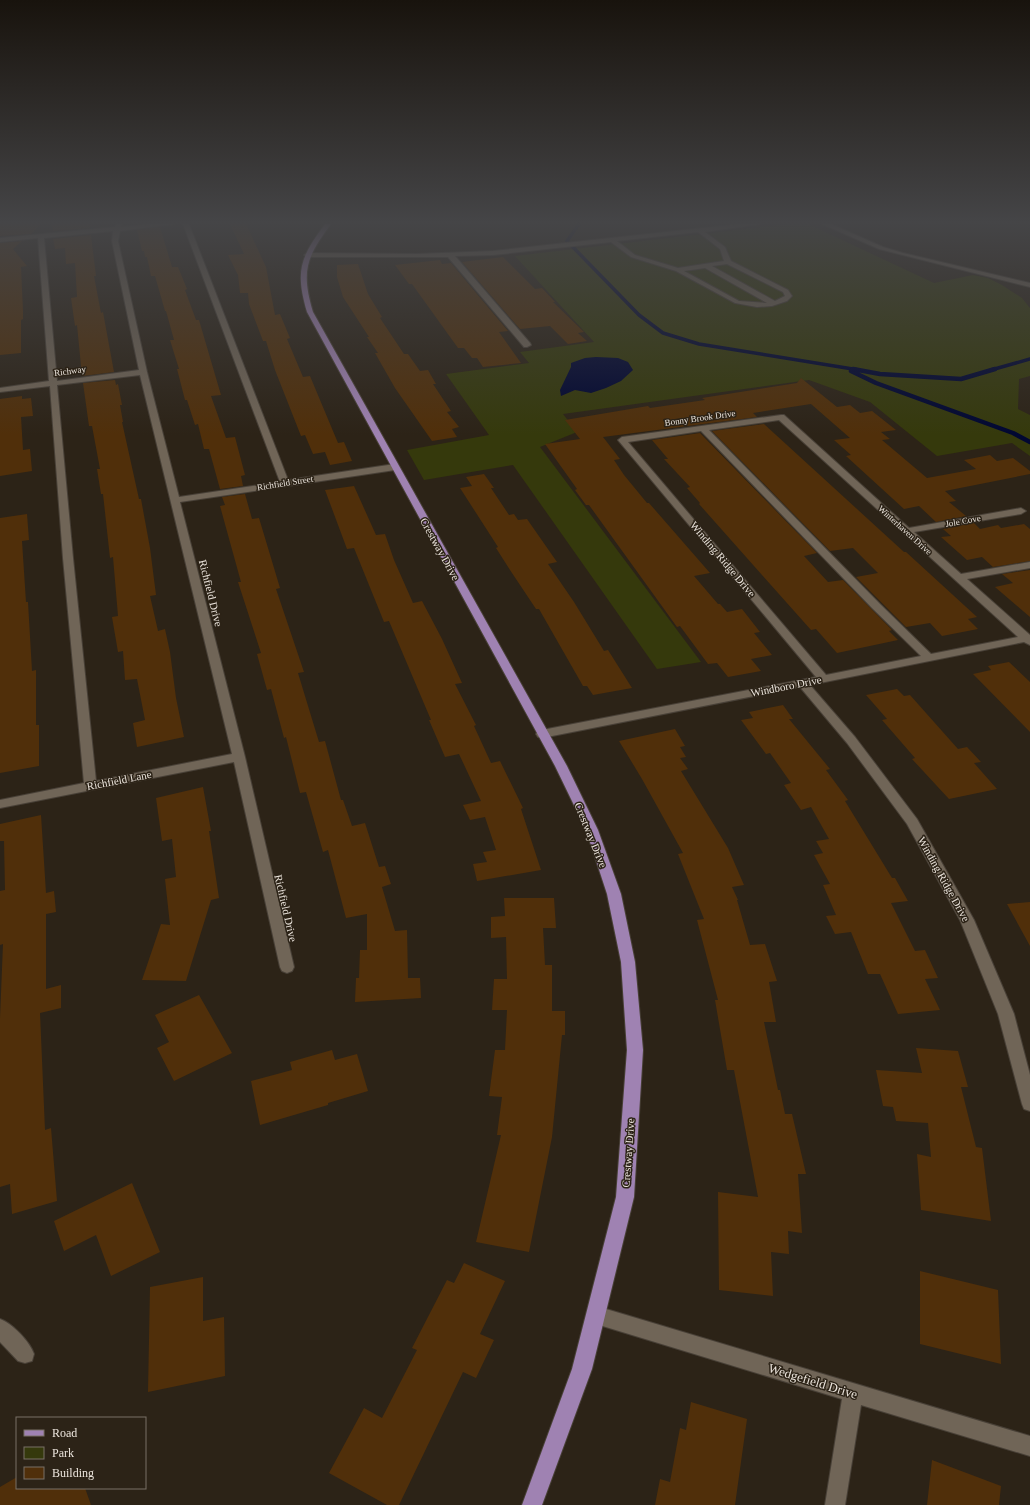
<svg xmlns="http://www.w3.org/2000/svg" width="1030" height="1505" font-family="'Times New Roman',serif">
  <rect width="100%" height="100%" fill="#2c2317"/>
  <path fill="#35390c" d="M788,224H808L934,283L973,275L988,278L1002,285L1022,298L1030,308V376L1019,379L1018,409L1030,415V456L1012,443L937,456L870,402L809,380L563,414L577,432L540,447L701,662L657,669L513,465L424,480L407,450L489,435L446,374L529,363L520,352L594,342L515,256Z"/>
  <path fill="#010732" d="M596,357L618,358L628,362L633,370L621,381L606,388L591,393L575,390L561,396L560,390L571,367V363L585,358Z"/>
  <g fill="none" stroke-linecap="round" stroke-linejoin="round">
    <path stroke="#010732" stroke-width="3.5" d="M579,224L567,241L639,315L663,333L699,344L859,370
      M991,370L1030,359"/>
    <path stroke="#010732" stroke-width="4.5" d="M853,369L880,374L961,379L995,369
      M851,371L876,383L1013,433L1030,442"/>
  </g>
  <path fill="#502f0a" d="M0,224H41L31,234L0,236Z
    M52,224H90V228L53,231Z
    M230,224H246L266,267L275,315L280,314L290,338L287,339L303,377L310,376L338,443L344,442L352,461L330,465L325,452L313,454L305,435L301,436L275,370L266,341H263L249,304L248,293H240L238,275L228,255L244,254Z
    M160,227L172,267H178L187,289L185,290L196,320H199L221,395L211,396L226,438L235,437L245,475L241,476L243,486L220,489L209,449H204L198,424L195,425L187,400H185L177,369H179L170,340H174L166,311H165L155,276H151L147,257H145L144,251H142L137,230Z
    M91,235L96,276H94L101,313L103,312L114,372L82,376L77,325L75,326L71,298L77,297L75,263L66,264L65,248L55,249L53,239Z
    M22,241L13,249L27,266L21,267L23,311V319L21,320V353L0,355V243Z
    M503,257L535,289L542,288L555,302H553L584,332L578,333L587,341L568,344L550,326L520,329L462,262Z
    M440,260L442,264L451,263L508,331L499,332L521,363L483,367L477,358H472L464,348H458L412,284H409L395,265Z
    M358,264L368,294L382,317L380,318L404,354H408L420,371L428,370L436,384H433L451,411L447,412L459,427L452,429L457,437L432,441L395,388L375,353H378L367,337H369L343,297L337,277V265Z
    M801,378L837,407L850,405L860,413L872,411L896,430L881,432L890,439L882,440L927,478L976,469L964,460L990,455L997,461L1013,458L1030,471V474L945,491L956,501L949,502L966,516L936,522L919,506L904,509L846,456L851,455L834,440L850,438L811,404L753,413L757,417L603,437L620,459L614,460L624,475L647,503H649L710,573L694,576L718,604H720L727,612L742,609L760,632L754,633L772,655L751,659L761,671L728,677L717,663L708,664L680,626L677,627L589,505H586L575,490L577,489L545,444L580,439L565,420L648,406L650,408L705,400L702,398L797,383Z
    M115,380L116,385L118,384L122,405H120L123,422H122L139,499H141L150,548L156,595L150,596L158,631L165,629L170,652L176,698L184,737L137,747L133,723L145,720L137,679L125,680L123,651L118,652L112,617L118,616L113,557L110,558L103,494H101L97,469H100L92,426H89L83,383Z
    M22,396V399L31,398L33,416L21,417L23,450L30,449L32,471L0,476V399Z
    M764,424L904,552H906L977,617L968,619L978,629L942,636L930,623L906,627L856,577L878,573L853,548L830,551L712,431Z
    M700,433L817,553L804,556L828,582L843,580L892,630L889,631L898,640L837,653L816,629L811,630L699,504L700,503L687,488L690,487L664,459H668L652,440Z
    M484,474L494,488H491L509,515L514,514L518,520L527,519L557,562L548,564L574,602L604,651L608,650L632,688L593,695L587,686H583L539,609H536L510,570L496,548L498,547L460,488L472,486L466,477Z
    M354,486L376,535L385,534L394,560L413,603L422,601L442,639L462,683L455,684L476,725L474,726L491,763L500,761L523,808L521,809L541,870L477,881L473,864L487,862L483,852L496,850L485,817L470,820L463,805L481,801L459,754L445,757L429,720H431L389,621L384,622L354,548L347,549L325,490Z
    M245,494L252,519L259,518L280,588L276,589L304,672L298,673L319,742L325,741L341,800H343L352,826L365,823L379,867L385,866L391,884L382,887L395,931L407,930L408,978H420L421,998L355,1002L356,978H359L360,950H367V914L346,918L328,850L323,852L306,792L300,793L286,737L284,738L271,689L267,690L257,654L261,653L238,582H241L220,506L225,505L222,497Z
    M27,514L29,540L22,541L26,602H28L32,671L36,670V725H39V766L0,773V518Z
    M974,523L980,529L998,525L1001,528L1024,524L1030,529V561L993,567L982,557L967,560L941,537L951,536L943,529Z
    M1030,570V617L995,587L1013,583L1002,574Z
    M1009,662L1030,682V732L973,674L991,670L988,666Z
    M897,689L904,696L910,695L958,749L967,747L981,762L974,763L997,789L949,799L912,759L915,758L882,720L887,719L866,695Z
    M783,705L793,719H789L830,769L826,770L848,800L845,801L892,878H895L908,901L891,903L915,951L925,950L938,978L925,979L940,1010L898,1014L880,974H868L851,932L835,934L826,916L836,915L823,885L830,884L814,855L823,853L816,841L829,839L811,807L801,810L784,785L791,783L770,753L766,754L741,720L753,718L749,712Z
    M675,729L685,746L680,747L686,757L680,758L688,769L681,771L728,848L744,885L732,887L738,900H737L750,945L765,944L777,981L769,982L776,1022H764L778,1090H780L785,1114H792L806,1174H798L802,1233L788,1231L789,1254L771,1252L773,1296L719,1290L718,1192L758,1197L734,1070H727L715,1000H718L697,920L704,919L678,854L683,853L642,779L619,741Z
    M203,787L211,831H209L219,898L211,900L186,981L142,980L161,924L170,925L165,879L176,877L172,839L162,841L156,798Z
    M41,815L46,893L54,891L56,912L46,914V989L61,985V1008L40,1013L45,1130L51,1128L57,1201L12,1214L10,1184L0,1187V1018L3,944L0,945V891L5,890L4,841H0V824Z
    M504,898H554L556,928H543L545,965H552V1011H565V1035H562L552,1137L529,1252L476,1242L501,1135H497L502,1097L489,1096L495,1050H505L507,1010H492L494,979H507L506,937L491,938V917L505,916Z
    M1030,902V946L1007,904Z
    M199,995L232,1053L174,1081L157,1048L169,1042L155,1015Z
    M916,1048L958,1051L968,1087H961L976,1147L982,1148L991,1221L921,1210L917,1154L931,1157L928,1123L896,1121L893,1107L883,1106L876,1070L922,1073Z
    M332,1050L335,1060L357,1054L368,1091L328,1103V1105L260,1125L251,1081L292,1070L290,1062Z
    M132,1183L160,1252L111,1276L96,1235L64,1251L54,1221Z
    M464,1263L505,1281L480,1334L494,1340L476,1378L463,1372L399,1505H387L329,1473L364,1408L382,1418L417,1350L412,1348L447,1280L454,1283Z
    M920,1271L998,1290L1001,1364L920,1344Z
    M203,1277V1321L224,1317L225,1376L148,1392L150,1287Z
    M691,1402L747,1419L735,1505H655L660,1479L670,1482L680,1428L686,1430Z
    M932,1460L1001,1486L999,1505H927Z
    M17,1477V1488H85L91,1505H0V1487Z"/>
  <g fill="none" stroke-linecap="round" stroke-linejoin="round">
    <g stroke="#484037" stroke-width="2">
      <path id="minor" d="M116,224H122L121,227L149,224H174L120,231L118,241L147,372L179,497L280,482L183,224H189L288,480L395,464L399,467L395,470L180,502L245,757L294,967L292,971L287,973L282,971L280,967L234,762L0,808V800L84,783L63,558L50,386L0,392V388L49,381L38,238L0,242V238L115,227ZM113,231L112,241L139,370L57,381L44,238ZM140,375L232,754L96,781L73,558L57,385Z
        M739,224H760L705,232L725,247L731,261L788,290L792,296L787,301L772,306L757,307L735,303L676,271L631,257L611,242L493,255L455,256L530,343L531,345L527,347H524L448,257H307L304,255L307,253L417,254L493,251ZM698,232L720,249L724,261L678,268L635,255L617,241ZM727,264L783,292L785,296L775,301L712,266ZM705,268L767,303L739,301L684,271Z
        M822,224H831L883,247L903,253L1030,283V287L879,249Z
        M781,415H784L909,528L1021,508L1026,511L1021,514L914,532L961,574L1030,562V568L967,579L1030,635V645L1024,642L810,685L855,737L917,819L974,920L1014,1014L1030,1075V1111L1024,1109L1022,1104L998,1014L960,920L907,824L847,743L800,687L542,738L538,737L536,734L538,731L542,730L816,677L618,440L622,437ZM779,420L1018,637L931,654L880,604L709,430ZM701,431L872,608L921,656L826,675L628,442Z
        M596,1306L1030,1436V1456L861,1405L845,1505H825L842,1399L596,1324L589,1321L587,1315L589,1309Z
        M0,1319C12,1323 30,1342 34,1354L32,1361L25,1363L18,1361L0,1342Z"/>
    </g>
    <g stroke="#484037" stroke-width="2">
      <path id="major" d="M325,224H331C306,258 301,271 313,312L567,766L598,830L621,894L635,962L643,1050L634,1197L592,1369L542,1505H522L572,1369L616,1197L627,1050L621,962L607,894L586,830L555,766L307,312C295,271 300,258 325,224Z"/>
    </g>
    <use href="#minor" fill="#706557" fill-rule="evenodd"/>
    <use href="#major" fill="#9f82b2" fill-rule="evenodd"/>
  </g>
  <linearGradient id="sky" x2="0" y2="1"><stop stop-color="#18130d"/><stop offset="0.51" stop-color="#454547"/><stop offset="1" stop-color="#454547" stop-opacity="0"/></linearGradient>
  <rect width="1030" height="435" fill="url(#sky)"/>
  <g text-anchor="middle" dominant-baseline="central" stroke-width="3" stroke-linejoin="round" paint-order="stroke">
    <g font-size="9" fill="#ebe4dc" stroke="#2c2317">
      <text transform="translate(70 371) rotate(-7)">Richway</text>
      <text transform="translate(700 418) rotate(-8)">Bonny Brook Drive</text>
      <text transform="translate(285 483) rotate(-9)">Richfield Street</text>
      <text transform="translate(963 521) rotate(-10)">Jole Cove</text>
      <text transform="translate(905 530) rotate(42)">Winterhaven Drive</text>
    </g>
    <g font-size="11" fill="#ebe4dc" stroke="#2c2317">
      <text transform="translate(440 549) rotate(61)">Crestway Drive</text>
      <text transform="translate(723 559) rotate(50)">Winding Ridge Drive</text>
      <text transform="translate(211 593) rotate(76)">Richfield Drive</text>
      <text transform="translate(786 686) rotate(-11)">Windboro Drive</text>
      <text transform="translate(119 780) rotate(-11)">Richfield Lane</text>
      <text transform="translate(591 835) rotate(68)">Crestway Drive</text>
      <text transform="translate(944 879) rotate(61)">Winding Ridge Drive</text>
      <text transform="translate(286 908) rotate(77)">Richfield Drive</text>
      <text transform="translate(628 1153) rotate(-86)">Crestway Drive</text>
    </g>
    <g font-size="13" fill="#ebe4dc" stroke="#2c2317">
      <text transform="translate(813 1381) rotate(17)">Wedgefield Drive</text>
    </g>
  </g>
  <rect x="16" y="1417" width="130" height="72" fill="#2c2317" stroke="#787066"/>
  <rect x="24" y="1430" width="20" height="6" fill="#9f82b2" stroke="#787066"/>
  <text x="52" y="1437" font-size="12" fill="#ebe4dc">Road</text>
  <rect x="24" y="1447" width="20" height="12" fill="#35390c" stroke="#787066"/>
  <text x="52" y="1457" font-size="12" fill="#ebe4dc">Park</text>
  <rect x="24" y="1467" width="20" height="12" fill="#502f0a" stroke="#787066"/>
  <text x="52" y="1477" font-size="12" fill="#ebe4dc">Building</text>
</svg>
